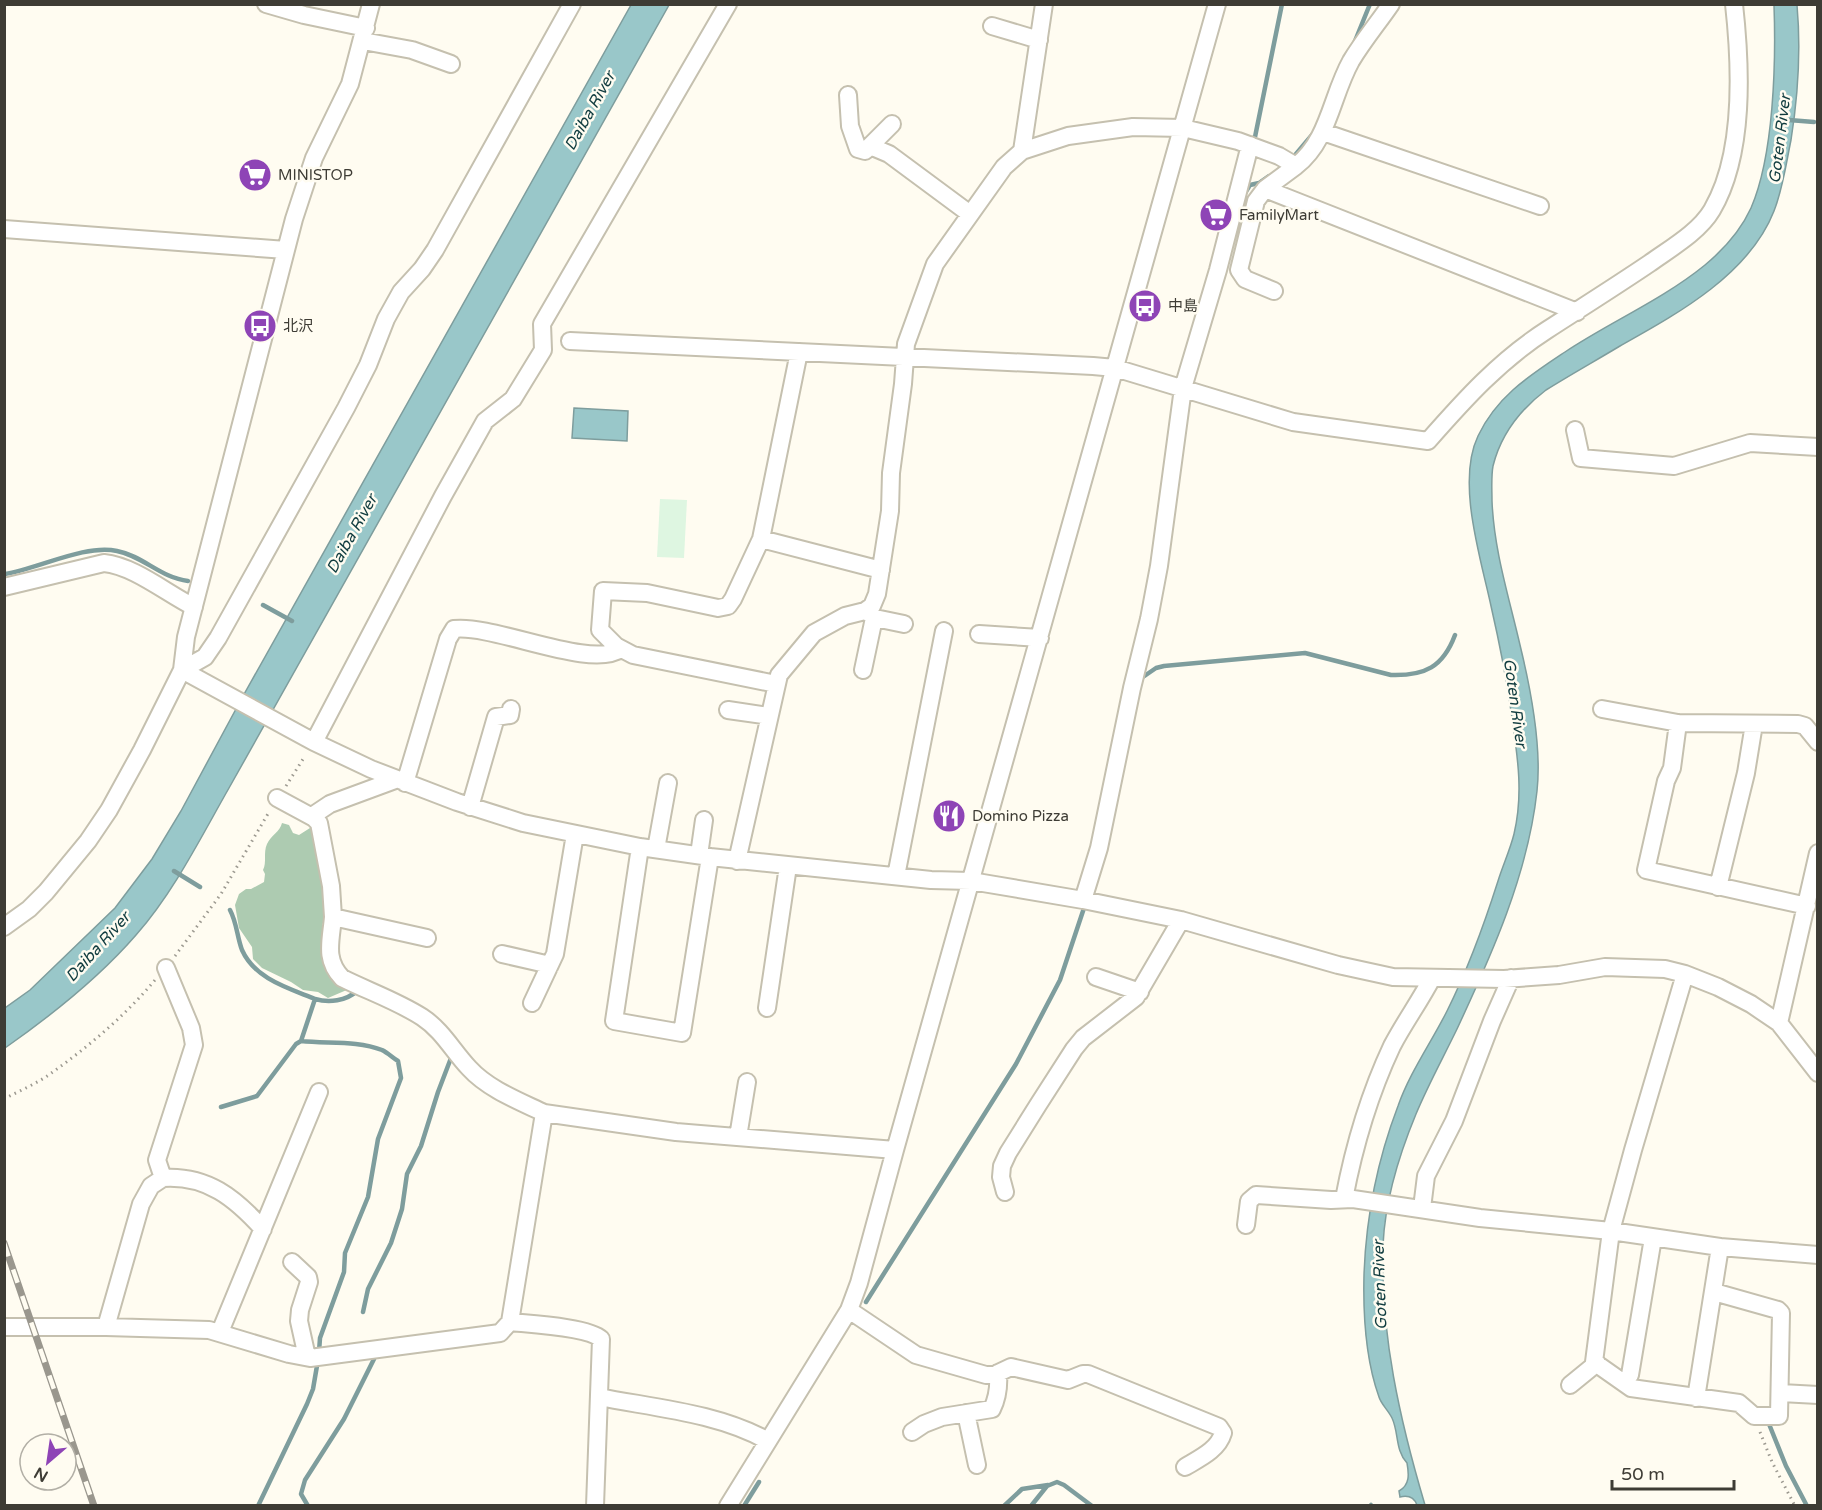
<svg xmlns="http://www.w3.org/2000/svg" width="1822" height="1510" font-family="'Varela Round','Noto Sans JP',sans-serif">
  <rect width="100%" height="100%" fill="#fffcf1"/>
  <path fill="#def6e1" d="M660,499L687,500L684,558L657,557Z"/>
  <path fill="#adcbb1" d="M282,823L289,825L293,833L299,835L310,828L316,832L327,906L322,927L327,935L322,956C324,959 324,963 325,966C328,975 342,983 349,989L328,998L318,992L303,990L291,982L262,968L253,959L252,947L239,928L235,905L239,894L246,889H251L264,882L265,874L263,870C267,862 263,853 267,844C271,835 280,832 282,823Z"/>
  <path fill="#99c7c9" stroke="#7e9d9d" stroke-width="1.5" d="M631,5H669L229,788C201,837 174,892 136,935C98,979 52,1015 5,1048V1008L30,990L115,908L152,859L181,811L243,696Z
    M1774,5H1797C1801,50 1798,96 1791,140C1786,164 1783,188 1774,211C1749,275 1677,314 1620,346C1595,361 1570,375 1546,390C1521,409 1501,434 1493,466C1491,477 1492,489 1492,501C1494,551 1509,597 1520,645C1531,690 1542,745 1537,791C1528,874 1492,954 1457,1029C1443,1058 1428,1085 1416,1114C1399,1155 1385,1201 1383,1245C1380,1333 1400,1421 1425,1505H1417C1414,1497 1408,1495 1400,1497L1399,1491C1410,1485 1409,1474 1407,1463C1395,1450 1399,1433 1392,1418C1388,1410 1381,1404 1379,1397C1365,1358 1363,1315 1364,1275C1366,1216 1377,1161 1398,1106C1410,1072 1431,1043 1447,1011C1468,969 1484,925 1498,881C1503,865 1510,850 1514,834C1524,792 1517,753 1511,711C1506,676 1499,641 1491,606C1481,559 1456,482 1478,436C1497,396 1529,376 1565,352C1610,322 1662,300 1705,265C1723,250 1741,230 1751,208C1774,155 1776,62 1774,5Z
    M574,408L628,411L627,441L572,438Z"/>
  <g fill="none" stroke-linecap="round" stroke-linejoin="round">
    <path stroke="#7e9d9d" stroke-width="4.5" d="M1355,41L1370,4
      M1789,120L1814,122
      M1255,137L1282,4
      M1296,154L1312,135
      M1245,193L1250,185L1259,183L1269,176
      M5,574C38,569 84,544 117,551C143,556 161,578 188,581
      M263,605L292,621
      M1140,679L1156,668L1164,666L1305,653L1391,675C1425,676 1443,667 1455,635
      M174,871L200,887
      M230,910C237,923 237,937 242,950C255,979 288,988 315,999L301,1041C327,1044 357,1040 382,1050C388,1053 393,1058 398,1061L401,1078L378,1139L368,1197L345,1253L344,1272L320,1338L319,1352
      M315,999C329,1003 346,1001 357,991
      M221,1107L257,1096L296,1044L301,1041
      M866,1302L1016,1064L1060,980L1084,908
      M363,1312L368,1289L391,1243L402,1209L407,1174L421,1146L438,1092L451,1058L450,1053
      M1769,1424L1786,1466L1807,1506
      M258,1506L307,1404L313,1389L318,1360
      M308,1506L301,1494L305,1480L344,1419L374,1359V1355
      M744,1506L759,1482
      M1004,1506L1022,1489L1048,1485
      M1031,1506L1047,1486L1057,1482L1064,1485L1092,1506
      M1370,1506L1371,1505"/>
    <g stroke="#c5c0af" stroke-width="20">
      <path id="minor" d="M266,4L304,15L366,28
        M992,26L1039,40
        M363,41L412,50L451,64
        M848,95L850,126L858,149L865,151L892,124
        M1323,132L1540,206
        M870,146L889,154L970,214
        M1022,151L1044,4
        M1296,166C1329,140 1331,97 1351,61C1363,41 1378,23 1391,4
        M1265,189L1256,201L1239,270L1245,279L1274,291
        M4,229L286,250
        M570,341L1093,366L1115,368L1293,422L1428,441C1464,400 1500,360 1547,330C1581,308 1616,286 1650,263C1671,248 1699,232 1712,210C1745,154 1741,67 1734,4
        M1575,430L1581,458L1674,466L1750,443L1818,447
        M761,539L881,570
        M4,587L104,563C134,566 166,593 194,607
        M866,611L875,618L904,624
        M979,634L1040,638
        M182,670L314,742L371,769L457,802L523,823L640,847L710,857L931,880L971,881L1083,900L1181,920L1338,965L1393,977L1504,979L1559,975L1605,967L1665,969L1685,974L1718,987L1751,1004L1779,1023L1818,1073
        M182,670L205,657L218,638L346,408L368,365L386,319L401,292L422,269L435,250L572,4
        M863,670L874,618
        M776,684L633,655L616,646L600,630L603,591L647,593L718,608L728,606L733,599L761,539L799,352
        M1602,709L1678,723L1798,724L1805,726L1818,742
        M728,710L769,716
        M1678,723L1672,768L1666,781L1646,870L1807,906
        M314,742L443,496L485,421L513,399L543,350L542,324L728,4
        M405,783L448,639L454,629C494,624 590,670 621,649
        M277,798L314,818L319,823L331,886L333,917L427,938
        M470,807L496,717L510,715L511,709
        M312,816L330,804L395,780
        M640,847L614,1021L682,1033L710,857
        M656,849L668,783
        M699,855L704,820
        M737,861L779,675L814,633L845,616L865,611L872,606L877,594L890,511L891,473L903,384L906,344L935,264L1004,167L1022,151L1068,136L1133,127L1183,128L1238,141L1279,156L1296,166L1265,189L1577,312
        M896,876L944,631
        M1718,887L1746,773L1754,724
        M1083,900L1099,848L1132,688L1149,619L1159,566L1183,388L1218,270L1250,145
        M333,917C331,941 324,959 342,978C368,991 397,1001 422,1017C442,1030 453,1051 469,1068C488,1089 519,1101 544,1113
        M4,927L29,909L46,892L88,841L109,810L142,750L182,670L186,637L294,219L314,158L350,84L371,4
        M502,954L550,965
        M1685,974L1633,1150L1611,1231L1594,1362L1631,1388L1739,1403L1754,1416H1779L1781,1313L1778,1310L1714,1292
        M1096,977L1140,992
        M532,1003L555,954L575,834
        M767,1008L788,866
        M1779,1023L1818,853
        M738,1137L747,1082
        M163,1178C207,1175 235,1198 263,1229
        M1005,1192L1001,1177L1002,1166L1008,1153L1038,1105L1074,1049L1083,1038L1136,997L1181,920
        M1344,1199C1354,1146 1369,1095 1392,1046C1404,1023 1420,1001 1432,978
        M1422,1208L1426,1176L1454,1121L1492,1021L1511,978
        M1246,1225L1249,1201L1256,1195L1331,1200L1353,1199L1480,1218L1611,1231L1720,1247L1818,1255
        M292,1262L308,1277L309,1282L300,1310L299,1321L307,1357
        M849,1310L916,1355L986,1375H994L1011,1367L1068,1380L1083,1374H1088L1219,1427L1223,1433C1218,1450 1200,1458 1185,1467
        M510,1322C529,1324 589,1327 601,1339L595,1506
        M4,1327H106L209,1330L289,1354L310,1358L500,1333L510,1322L544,1113L676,1132L895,1150
        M106,1327L141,1204L151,1186L163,1178L157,1160L194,1045L191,1028L166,968
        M220,1332L319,1092
        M1630,1375L1653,1238
        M1570,1385L1597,1363
        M1781,1393L1818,1395
        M599,1397C655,1408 718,1413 768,1441
        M1696,1398L1720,1247
        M966,1413L977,1465
        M912,1432L924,1424L942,1417L992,1409C998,1397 999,1386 998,1373
        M728,1506L849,1310L859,1283L895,1150L1217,4"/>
    </g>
    <path stroke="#9c9990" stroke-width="3" stroke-dasharray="1.5 4.5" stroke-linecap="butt" d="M286,786L305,756
      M175,956L221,894L269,812
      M4,1099C19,1091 36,1084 50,1074C88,1047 125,1016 155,980
      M1760,1432L1772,1462L1795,1506"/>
    <use href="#minor" stroke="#fff" stroke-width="16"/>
    <g stroke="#9a978e" stroke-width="7">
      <path id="rail" d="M4,1243L94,1506"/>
    </g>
    <use href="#rail" stroke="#fffcf1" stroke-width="4.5" stroke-dasharray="14" stroke-linecap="butt"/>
  </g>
  <defs>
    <g id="supermarket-disc" transform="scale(1.725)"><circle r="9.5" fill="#8e44b6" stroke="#fffcf1"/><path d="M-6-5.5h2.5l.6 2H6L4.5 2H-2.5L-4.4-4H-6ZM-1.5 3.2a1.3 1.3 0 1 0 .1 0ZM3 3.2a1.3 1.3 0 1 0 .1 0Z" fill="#fff"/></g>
    <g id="bus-disc" transform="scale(1.725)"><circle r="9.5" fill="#8e44b6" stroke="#fffcf1"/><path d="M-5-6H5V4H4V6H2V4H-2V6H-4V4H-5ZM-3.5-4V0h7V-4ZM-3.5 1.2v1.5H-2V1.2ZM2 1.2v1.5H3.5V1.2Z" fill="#fff"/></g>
    <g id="restaurant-disc" transform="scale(1.725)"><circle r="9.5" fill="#8e44b6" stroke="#fffcf1"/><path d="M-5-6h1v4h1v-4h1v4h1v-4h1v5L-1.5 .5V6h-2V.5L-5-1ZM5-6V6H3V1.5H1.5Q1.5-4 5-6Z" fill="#fff"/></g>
  </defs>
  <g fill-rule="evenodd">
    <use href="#supermarket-disc" x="255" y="175"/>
    <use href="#supermarket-disc" x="1216" y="215"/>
    <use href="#bus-disc" x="1145" y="306"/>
    <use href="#bus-disc" x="260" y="326"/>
    <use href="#restaurant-disc" x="949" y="816"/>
  </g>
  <g text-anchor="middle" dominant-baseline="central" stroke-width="5" stroke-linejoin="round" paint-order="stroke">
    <g font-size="15" fill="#3e3c35" stroke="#fffcf1" text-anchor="start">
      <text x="278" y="175">MINISTOP</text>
      <text x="1239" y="215">FamilyMart</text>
      <text x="1168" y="306">中島</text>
      <text x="283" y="326">北沢</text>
      <text x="972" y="816">Domino Pizza</text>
    </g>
    <g font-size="16" font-style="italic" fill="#103c3f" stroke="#fffcf1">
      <text transform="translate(590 111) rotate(-61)">Daiba River</text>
      <text transform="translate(1780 139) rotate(-83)">Goten River</text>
      <text transform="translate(352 534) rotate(-61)">Daiba River</text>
      <text transform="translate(1515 703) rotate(82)">Goten River</text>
      <text transform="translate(98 947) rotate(-48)">Daiba River</text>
      <text transform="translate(1380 1285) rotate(-92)">Goten River</text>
    </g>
  </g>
  <rect width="1822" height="1510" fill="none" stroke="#3e3c35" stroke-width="12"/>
  <g transform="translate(48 1462) rotate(209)"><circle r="28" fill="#fffcf1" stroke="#b2afa6" stroke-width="1.5"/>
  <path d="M0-4.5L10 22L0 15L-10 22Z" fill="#8e44b6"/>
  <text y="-9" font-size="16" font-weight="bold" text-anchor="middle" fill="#3e3c35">N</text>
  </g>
  <path d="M1612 1480v9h122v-9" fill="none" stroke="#3e3c35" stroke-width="3"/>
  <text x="1621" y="1480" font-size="18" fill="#3e3c35" stroke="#fffcf1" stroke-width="4.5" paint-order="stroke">50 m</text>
</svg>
